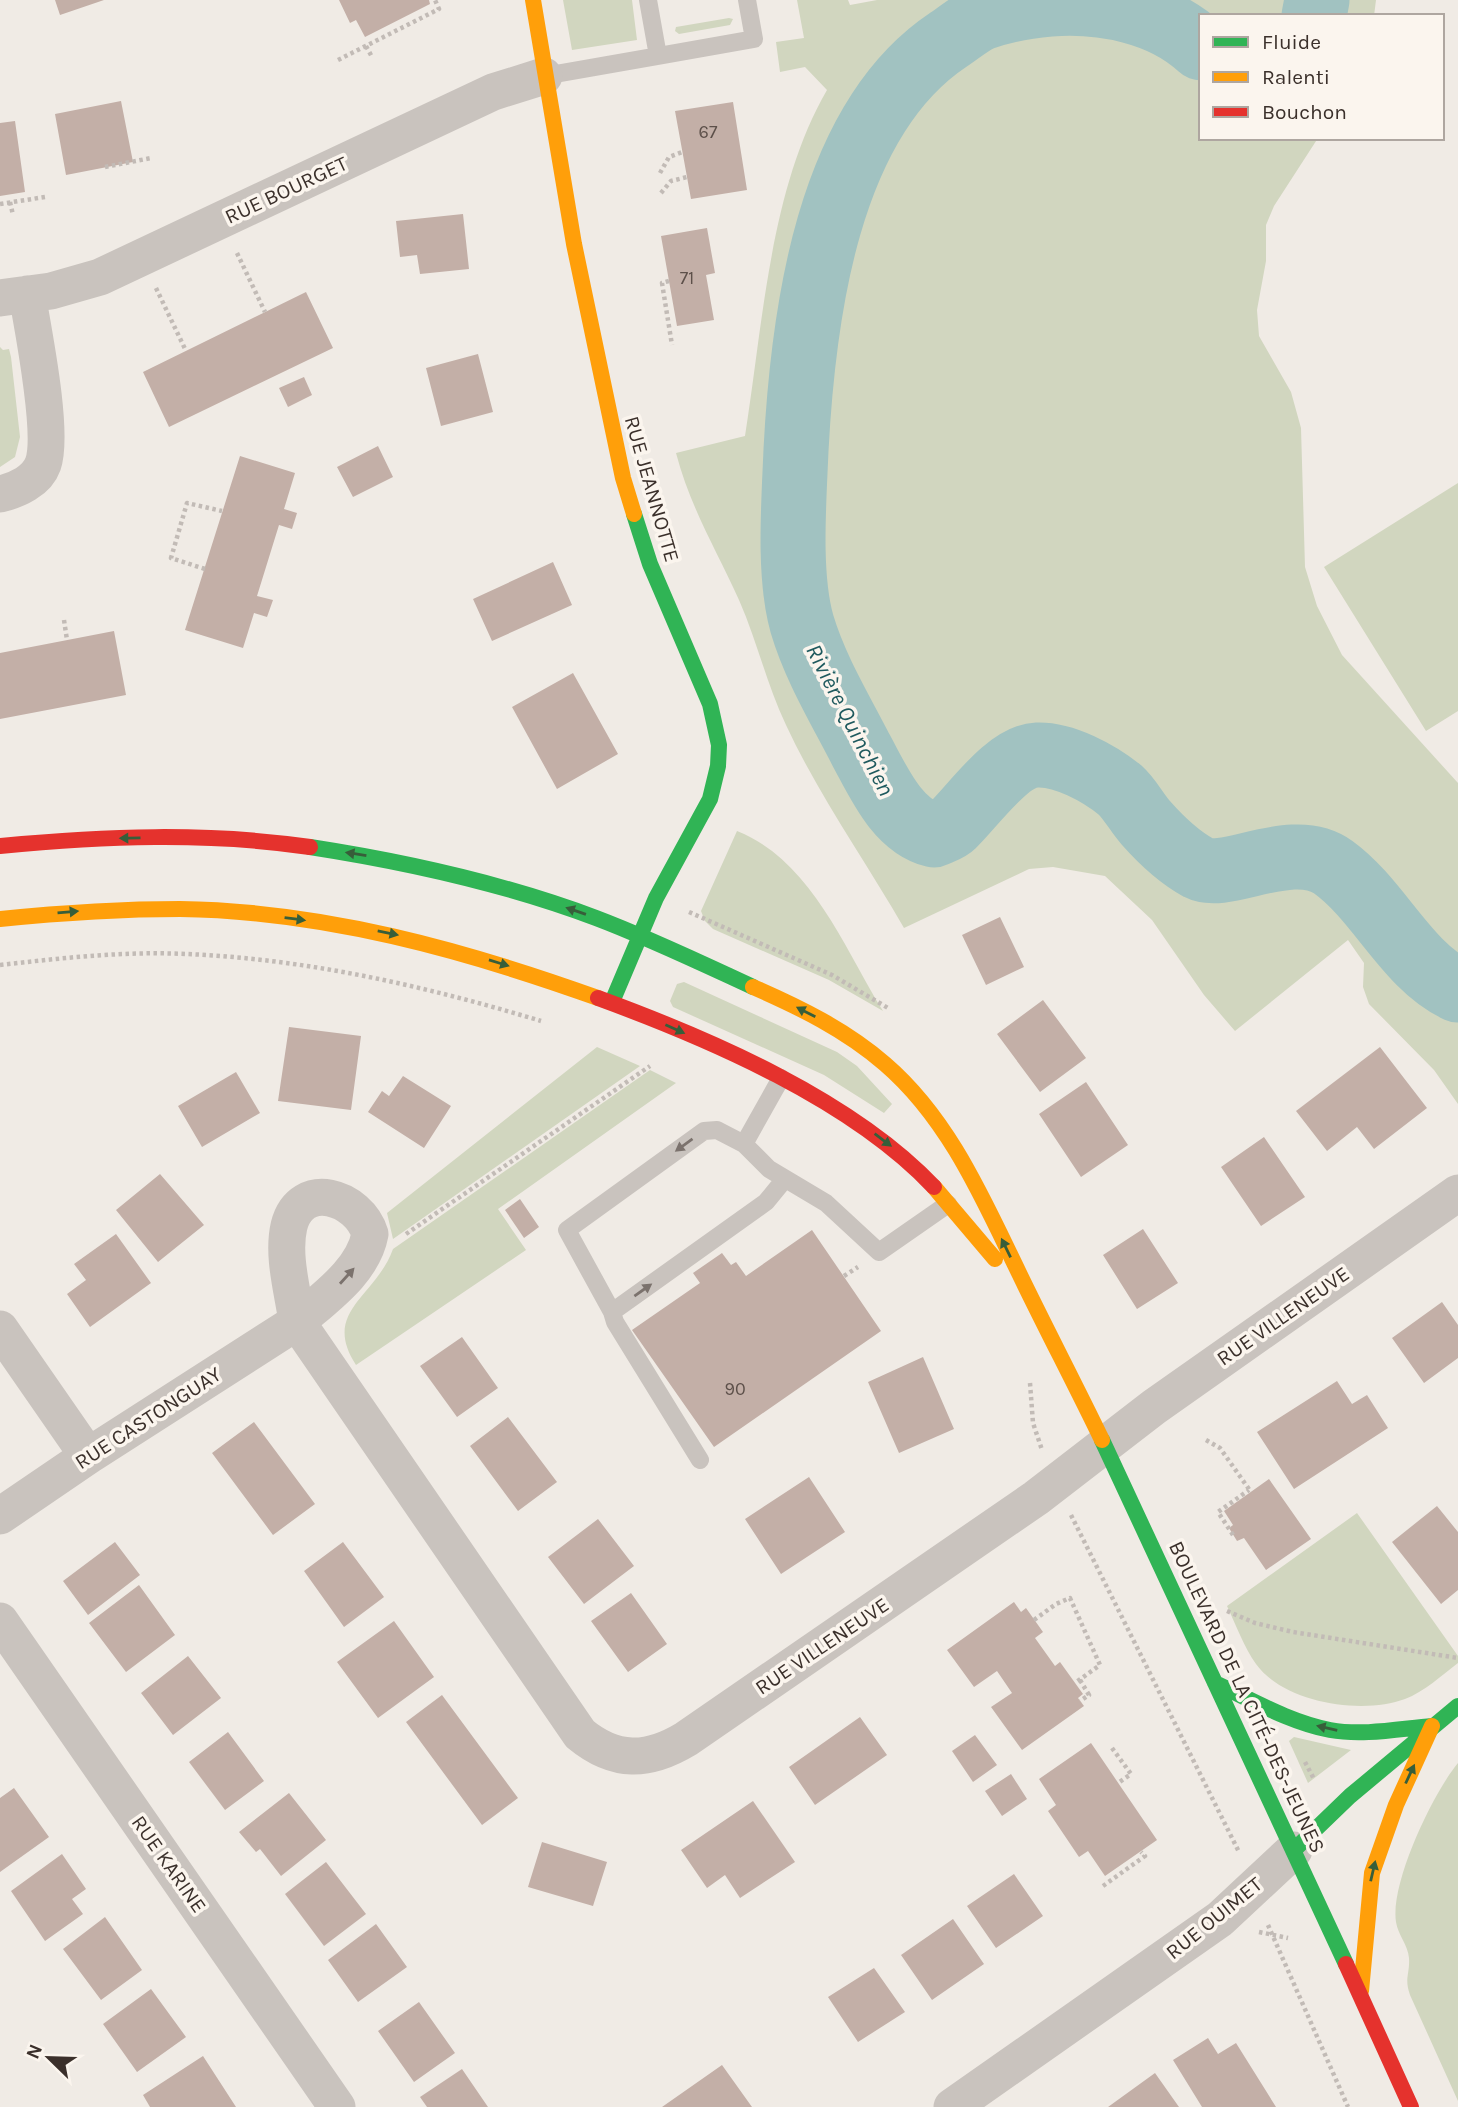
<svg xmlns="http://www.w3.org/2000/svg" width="1458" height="2107" font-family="Karla,sans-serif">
  <rect width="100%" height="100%" fill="#f0ebe5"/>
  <path fill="#d1d6bf" d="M563,0H632L637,40L572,50Z
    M797,0H848L850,5L877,0H1376L1374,16H1201V138H1318L1274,206L1266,225V261L1257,310L1259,336L1291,392L1301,428L1305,567L1317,606L1342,655L1458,783V1104L1434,1070L1369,1004L1363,987L1364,963L1348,940L1235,1031L1204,995L1152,920L1105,876L1053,867L1029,869L904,928C865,860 819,796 786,725C767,685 757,641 739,600C717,551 690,507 676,453L745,436C763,323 770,188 827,90L805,67L780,72L776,42L804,38Z
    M729,18L733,19L730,25L679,34L675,31L676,27Z
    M0,347L3,350L9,349L11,357L20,437L15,457L0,467Z
    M1458,483V711L1426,731L1324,567Z
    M737,831C811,860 844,948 883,1011L829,980L713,929L705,921L701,911Z
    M684,982L837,1052L857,1066L892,1104L884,1113L824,1075L673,1007L670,1001L677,984Z
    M597,1047L640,1066L393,1239L387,1213Z
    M650,1070L676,1083L498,1209L526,1250L356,1365C321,1311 376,1297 393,1249Z
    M1357,1513L1458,1656V1663C1442,1675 1424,1692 1405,1699C1362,1715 1284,1703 1256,1664C1244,1647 1236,1625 1227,1606Z
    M1294,1737L1351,1750L1308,1783L1289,1741Z
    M1458,1763V2101L1410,1995C1404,1978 1410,1974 1409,1958C1408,1945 1398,1935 1396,1922C1390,1883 1433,1793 1458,1763Z"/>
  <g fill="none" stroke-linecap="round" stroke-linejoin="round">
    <path stroke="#a1c2c1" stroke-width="65" d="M1314,16L1317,0
      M1201,48C1163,12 1102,0 1050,4C1027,6 1004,10 982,18C970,23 959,33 948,40C827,121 803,316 796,450C794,501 788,575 802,624C815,668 840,709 861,750C878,781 897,826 934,835C940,832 948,830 953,825C973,806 1007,756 1037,755C1064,754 1099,773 1120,790C1130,799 1137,813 1146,823C1161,840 1179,857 1199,868C1226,882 1293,838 1333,867C1379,900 1407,967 1458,990"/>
  </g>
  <path fill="#c3afa7" d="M55,0H104L60,15Z
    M339,0H429L430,4L365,37L356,20L350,23Z
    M121,101L133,162L66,175L55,114Z
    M733,102L747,190L691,199L675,111Z
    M15,121L25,192L0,196V123Z
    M463,214L469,269L420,274L417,255L400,257L396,221Z
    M707,228L715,273L706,275L714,320L677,326L661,236Z
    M306,292L333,348L169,427L143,372Z
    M478,354L493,412L441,426L426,368Z
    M304,377L312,395L288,407L279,388Z
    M378,446L393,477L353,497L337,467Z
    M240,456L295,473L284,509L297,513L292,529L279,525L257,596L273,600L267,617L254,613L243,648L185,630Z
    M553,562L572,605L492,641L473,599Z
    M114,631L126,695L0,719V653Z
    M573,673L618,754L557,789L512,707Z
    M1000,917L1024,967L986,985L962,935Z
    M1043,1000L1086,1058L1040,1092L997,1034Z
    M289,1027L361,1036L351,1110L278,1101Z
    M1380,1047L1427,1108L1374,1149L1357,1127L1327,1151L1296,1111Z
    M236,1072L260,1113L202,1147L178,1106Z
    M403,1076L451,1106L424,1148L368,1112L382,1091L389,1096Z
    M1086,1082L1128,1145L1081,1177L1039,1114Z
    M1264,1137L1305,1197L1261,1226L1221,1167Z
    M160,1174L204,1225L158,1262L116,1210Z
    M520,1199L539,1227L524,1238L505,1210Z
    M1143,1229L1178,1283L1137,1309L1103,1255Z
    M812,1230L881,1331L714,1447L632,1330L700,1283L693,1273L722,1253L731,1265L736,1262L746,1276Z
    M116,1234L151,1283L90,1327L67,1294L86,1280L74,1264Z
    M1442,1302L1458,1325V1358L1424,1383L1392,1338Z
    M462,1337L498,1388L457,1417L420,1366Z
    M923,1357L954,1429L899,1453L868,1382Z
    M1337,1381L1352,1404L1367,1395L1388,1428L1294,1489L1257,1432Z
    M508,1417L557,1482L518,1511L470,1446Z
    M254,1422L315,1504L273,1535L212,1453Z
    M809,1477L845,1532L781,1574L745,1519Z
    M1269,1479L1311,1539L1266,1570L1244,1538L1237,1541L1229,1528L1233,1525L1224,1511Z
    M1437,1506L1458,1532V1590L1441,1604L1392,1542Z
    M598,1519L634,1566L584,1604L548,1557Z
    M115,1542L140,1575L88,1615L63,1581Z
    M343,1542L384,1597L344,1627L304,1571Z
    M139,1585L175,1635L126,1672L89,1623Z
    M631,1593L667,1644L628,1672L591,1621Z
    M1014,1602L1021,1612L1026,1608L1043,1632L1035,1638L1055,1666L1060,1662L1083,1694L1078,1698L1084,1706L1022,1750L991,1707L1012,1693L997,1671L974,1687L947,1650Z
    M394,1621L434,1677L378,1718L337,1662Z
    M188,1656L221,1698L173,1735L141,1693Z
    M442,1695L518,1798L482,1825L406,1722Z
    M860,1717L887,1755L815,1805L789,1767Z
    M228,1732L264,1781L225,1810L189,1762Z
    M975,1735L997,1765L973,1782L952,1751Z
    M1091,1743L1157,1840L1105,1876L1088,1851L1079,1857L1048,1811L1056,1805L1039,1779Z
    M1011,1774L1027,1799L1002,1816L985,1791Z
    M14,1788L49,1837L0,1872V1798Z
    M289,1793L326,1840L281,1876L260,1849L256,1852L239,1832Z
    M753,1801L795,1862L740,1898L725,1875L707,1888L681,1850Z
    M542,1842L607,1862L593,1906L528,1887Z
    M62,1854L86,1889L72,1899L83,1914L45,1941L11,1891Z
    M326,1862L366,1914L324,1946L285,1894Z
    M1014,1874L1043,1916L996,1948L967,1906Z
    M105,1917L142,1970L101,2000L63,1949Z
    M953,1919L984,1964L932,2000L901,1955Z
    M376,1924L407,1967L358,2002L328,1960Z
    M874,1968L905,2012L858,2042L828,1997Z
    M151,1989L186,2037L137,2072L103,2024Z
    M419,2002L455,2053L414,2082L378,2031Z
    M1208,2038L1218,2054L1236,2043L1276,2107H1202L1173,2060Z
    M203,2056L236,2107H150L143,2095Z
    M722,2065L752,2107H662Z
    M462,2069L488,2107H427L420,2097Z
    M1155,2073L1179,2107H1108Z"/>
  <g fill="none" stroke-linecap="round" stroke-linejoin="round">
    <path stroke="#c2bbb6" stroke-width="4.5" stroke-dasharray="3.5 3.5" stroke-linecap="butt" d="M366,46L372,57
      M338,60L439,9L435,0
      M105,167L151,158
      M660,173L669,157L682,152
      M661,193L671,181L687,177
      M10,202L13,215
      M0,204L45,197
      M237,253L265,312
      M669,281L662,283L672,345
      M156,288L186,351
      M205,569L171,558L187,503L222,511
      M64,620L67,640
      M689,912L832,975L888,1008
      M0,965C62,958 124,951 186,954C307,959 425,986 541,1021
      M406,1234L650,1066
      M844,1276L858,1267
      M1030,1383L1033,1423L1042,1450
      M1206,1440L1220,1448L1251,1492
      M1071,1515L1239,1852
      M1233,1535L1218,1512L1249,1490
      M1227,1611L1255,1623L1293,1632L1458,1658
      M1034,1620L1056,1604L1070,1598L1100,1665L1075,1683
      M1080,1680L1089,1695L1080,1701
      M1112,1748L1131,1774L1118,1783
      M1305,1762L1314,1779
      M1103,1886L1145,1856L1141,1852
      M1268,1925L1348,2107
      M1259,1932L1288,1938"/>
    <path stroke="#c9c3be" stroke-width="18" d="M658,56L754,39L747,0
      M544,76L658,56L648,0
      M744,1144L781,1078
      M784,1180L766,1202L612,1312L567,1230L704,1131L717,1130L744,1144L769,1169L826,1203L879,1252L948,1204
      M612,1312L615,1322L700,1460"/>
    <path stroke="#c9c3be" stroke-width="37" d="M0,298L51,291L100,277L493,92L544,76
      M0,494C17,490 37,481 43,464C54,433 33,330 27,294
      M0,1329L88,1456
      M0,1516L88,1456L297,1322C324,1298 363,1272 370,1234C359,1197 301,1178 289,1226C282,1256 293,1292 297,1322L580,1734C615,1763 648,1762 686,1739L1036,1498L1154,1407L1458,1193
      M0,1621L337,2107
      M952,2107L1220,1919L1294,1850"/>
    <path stroke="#30b455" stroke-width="16" d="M310,847C407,862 503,883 596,918C649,938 701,963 753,987
      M612,1002L656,898L710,799L718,766L719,745L710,704L650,564L634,514
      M1102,1440L1346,1964
      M1215,1683C1252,1700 1289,1722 1330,1730C1363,1736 1398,1729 1432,1726
      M1294,1850L1350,1796L1458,1706"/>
    <path stroke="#ff9f0a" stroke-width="16" d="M533,0L574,244L623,478L634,514
      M0,919C60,913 120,909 180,909C324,911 464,950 598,998
      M753,987C799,1007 846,1030 885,1064C949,1119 983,1199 1019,1273C1046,1329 1075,1384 1102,1440
      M934,1187L995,1259
      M1361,1991L1372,1873L1396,1805L1432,1726"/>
    <path stroke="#e5322d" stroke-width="16" d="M0,846C103,836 207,832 310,847
      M598,998C710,1039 852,1100 934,1187
      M1346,1964L1411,2107"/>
  </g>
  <defs><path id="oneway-solid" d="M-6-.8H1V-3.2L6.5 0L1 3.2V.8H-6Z" transform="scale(1.75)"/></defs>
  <g fill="#375e3a">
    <use href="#oneway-solid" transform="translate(130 838) rotate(179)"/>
    <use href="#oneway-solid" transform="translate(356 854) rotate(-171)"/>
    <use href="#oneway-solid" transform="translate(576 911) rotate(-161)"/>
    <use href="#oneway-solid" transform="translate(68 912) rotate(-5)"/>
    <use href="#oneway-solid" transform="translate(295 919) rotate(7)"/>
    <use href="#oneway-solid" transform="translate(388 933) rotate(11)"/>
    <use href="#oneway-solid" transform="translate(499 963) rotate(17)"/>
    <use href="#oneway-solid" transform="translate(806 1012) rotate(-153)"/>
    <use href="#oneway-solid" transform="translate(675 1029) rotate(24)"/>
    <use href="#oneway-solid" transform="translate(883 1140) rotate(37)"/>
    <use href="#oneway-solid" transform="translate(1006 1248) rotate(-116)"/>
    <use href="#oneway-solid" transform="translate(1327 1728) rotate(-167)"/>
    <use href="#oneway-solid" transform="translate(1410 1774) rotate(-65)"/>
    <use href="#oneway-solid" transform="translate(1373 1871) rotate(-77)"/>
  </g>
  <g fill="#7b726d">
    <use href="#oneway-solid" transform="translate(684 1145) rotate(144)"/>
    <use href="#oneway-solid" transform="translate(347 1276) rotate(-48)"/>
    <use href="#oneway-solid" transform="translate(643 1290) rotate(-35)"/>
  </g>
  <g text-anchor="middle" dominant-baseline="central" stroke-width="7" stroke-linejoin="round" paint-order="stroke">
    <g font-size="18" fill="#5d504a">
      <text x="708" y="132">67</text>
      <text x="687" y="278">71</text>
      <text x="735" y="1389">90</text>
    </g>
    <g font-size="21" fill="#3b302b" stroke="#fbf5ee">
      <text transform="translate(286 190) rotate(-25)">RUE BOURGET</text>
      <text transform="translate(652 489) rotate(74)">RUE JEANNOTTE</text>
      <text transform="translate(1283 1316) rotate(-35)">RUE VILLENEUVE</text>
      <text transform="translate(148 1418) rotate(-33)">RUE CASTONGUAY</text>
      <text transform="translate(822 1646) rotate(-34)">RUE VILLENEUVE</text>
      <text transform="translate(1247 1697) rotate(65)">BOULEVARD DE LA CITÉ-DES-JEUNES</text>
      <text transform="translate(169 1864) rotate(55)">RUE KARINE</text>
      <text transform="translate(1214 1918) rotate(-39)">RUE OUIMET</text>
    </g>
    <g font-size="23" font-style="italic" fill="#1f5a5e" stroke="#fbf5ee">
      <text transform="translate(850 720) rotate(63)">Rivière Quinchien</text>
    </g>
  </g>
  <rect x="1199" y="14" width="245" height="126" fill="#fbf5ee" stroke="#aea6a0" stroke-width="2"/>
  <rect x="1213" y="37" width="35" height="10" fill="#30b455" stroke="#aea6a0" stroke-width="2"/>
  <text x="1262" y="49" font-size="21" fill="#3b302b">Fluide</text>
  <rect x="1213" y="72" width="35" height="10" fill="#ff9f0a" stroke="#aea6a0" stroke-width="2"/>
  <text x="1262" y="84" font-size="21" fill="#3b302b">Ralenti</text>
  <rect x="1213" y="107" width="35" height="10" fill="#e5322d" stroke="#aea6a0" stroke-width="2"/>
  <text x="1262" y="119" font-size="21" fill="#3b302b">Bouchon</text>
  <g transform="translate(49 2058) rotate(293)" stroke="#fbf5ee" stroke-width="5" paint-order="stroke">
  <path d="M0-5L12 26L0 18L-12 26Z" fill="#3b302b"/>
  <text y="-10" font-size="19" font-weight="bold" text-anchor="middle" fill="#3b302b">N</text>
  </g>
</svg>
